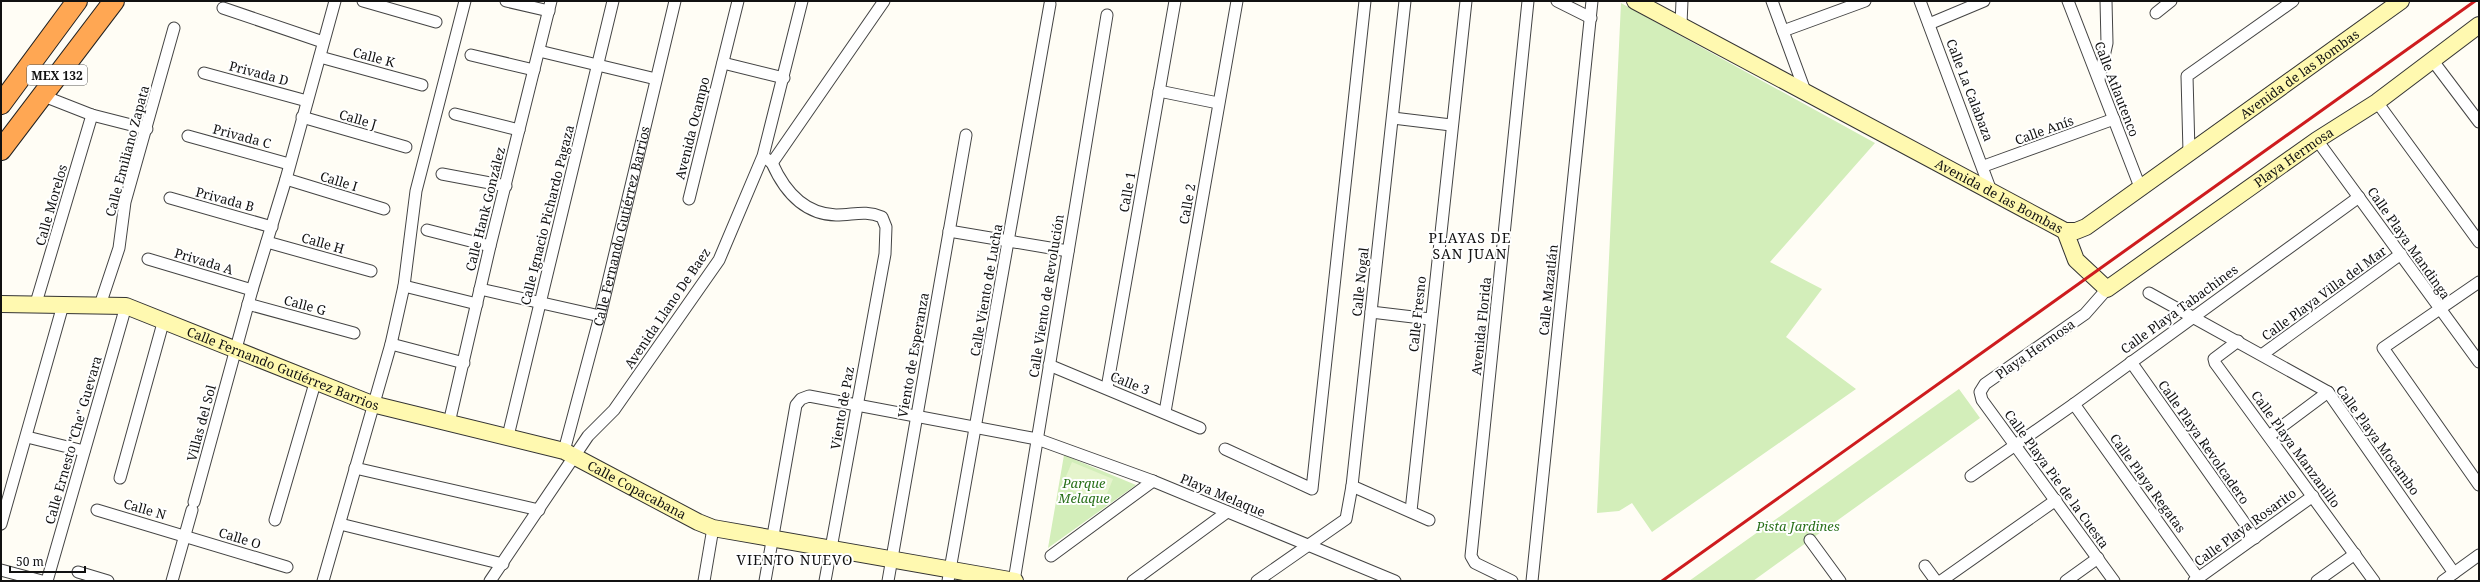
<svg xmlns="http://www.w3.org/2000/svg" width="2480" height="582" font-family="'Noto Serif',serif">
  <rect width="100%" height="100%" fill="#fffdf5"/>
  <path fill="#d3eeba" d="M1621,3L1875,143L1770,262L1822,289L1786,337L1856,389L1652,532L1632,503L1619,511L1597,513Z
    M1959,389L1980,418L1753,581H1689Z
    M1064,455L1136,485L1048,548Z"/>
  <path fill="#e5f4cc" d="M1072,462L1113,479L1103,503L1062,486Z"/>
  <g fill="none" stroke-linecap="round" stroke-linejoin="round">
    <g stroke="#444" stroke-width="13">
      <g id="street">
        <path d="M363,1L436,22"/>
        <path d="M506,1L549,11"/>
        <path d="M1557,1L1591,18"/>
        <path d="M1772,1L1805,91"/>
        <path d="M1920,1L1991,191"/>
        <path d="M2068,1L2140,187"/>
        <path d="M223,8L323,42"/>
        <path d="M2156,13L2171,1"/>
        <path d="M1681,24L1682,1"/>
        <path d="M1929,24L1984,1"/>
        <path d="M1783,31L1865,1"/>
        <path d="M539,51L656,79"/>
        <path d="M471,55L534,70"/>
        <path d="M320,57L422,85"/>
        <path d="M2433,61L2479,122"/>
        <path d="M723,63L784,78"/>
        <path d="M204,73L307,101"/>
        <path d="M2099,79L2107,43L2106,1"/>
        <path d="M1159,91L1218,103"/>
        <path d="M41,95L92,115L147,129"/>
        <path d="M2377,102L2479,242"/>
        <path d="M455,114L519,130"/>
        <path d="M302,117L406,147"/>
        <path d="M1393,118L1451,125"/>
        <path d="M188,136L289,164"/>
        <path d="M2317,140L2479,362"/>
        <path d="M2189,152L2187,76L2293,1"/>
        <path d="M767,159L772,163L884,1"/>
        <path d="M772,163C784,190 803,214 836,215C854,215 865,210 882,217L886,227L885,254L825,581"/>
        <path d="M1984,166L2114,119"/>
        <path d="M442,174L506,186"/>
        <path d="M286,179L384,209"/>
        <path d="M170,198L272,227"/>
        <path d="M689,199L738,1"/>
        <path d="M427,230L490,246"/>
        <path d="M949,231L1068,251"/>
        <path d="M267,242L371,271"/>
        <path d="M148,259L252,290"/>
        <path d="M2479,282L2383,348L2479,485"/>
        <path d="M404,286L477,304"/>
        <path d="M480,289L600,316"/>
        <path d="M2107,289L2085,314L1985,384L1980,392L1982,400L2114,581"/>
        <path d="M2149,293L2328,392L2454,573"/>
        <path d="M36,303L92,115"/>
        <path d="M248,304L354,333"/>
        <path d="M100,305L119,248L125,202L174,28"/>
        <path d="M1371,312L1430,319"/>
        <path d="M2238,341L2214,359L2215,363L2374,581"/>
        <path d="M391,344L464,363"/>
        <path d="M2263,354L2401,254"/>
        <path d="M2131,362L2255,538"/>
        <path d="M1049,365L1200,428"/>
        <path d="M1107,388L1175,1"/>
        <path d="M2074,404L2198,578"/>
        <path d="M1165,412L1237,1"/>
        <path d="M449,423L490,246L551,1"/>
        <path d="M508,436L613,1"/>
        <path d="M2269,436L2328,392"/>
        <path d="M27,437L84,451"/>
        <path d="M1225,449L1312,489L1365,1"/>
        <path id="s1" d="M564,451L600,316L675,1"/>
        <path d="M355,468L539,510"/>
        <path d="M1971,476L2074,404L2359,197"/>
        <path d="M120,478L163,323"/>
        <path d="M1352,486L1429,520"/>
        <path d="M194,502L252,290L286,179L335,1"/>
        <path d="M97,510L287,567"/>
        <path d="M1411,511L1466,1"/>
        <path d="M275,520L315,383"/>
        <path d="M1,524L63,305"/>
        <path d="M340,524L503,564"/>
        <path d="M1810,540L1840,581"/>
        <path d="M1051,556L1153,481"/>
        <path d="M1925,566L1936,581"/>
        <path d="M1,570L42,581"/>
        <path d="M78,572L108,581"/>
        <path d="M47,581L126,306"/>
        <path d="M172,581L192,510"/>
        <path d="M323,581L391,344L404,286L416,191L465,1"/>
        <path d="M490,581L588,436L614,410L719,260L763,156L802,1"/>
        <path d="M704,581L713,528"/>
        <path d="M765,581L796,405L801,399L809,396L1037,439L1153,481L1395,581"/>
        <path d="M888,581L966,135"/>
        <path d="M948,581L1050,4"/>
        <path d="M1014,581L1107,15"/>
        <path d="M1133,581L1227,512"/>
        <path d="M1257,581L1346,519L1352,486L1405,1"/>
        <path d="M1512,581L1475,563L1471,556L1528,1"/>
        <path d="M1532,581L1592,1"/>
        <path d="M1941,581L2056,500"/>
        <path d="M2066,581L2098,558"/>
        <path d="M2194,581L2313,496"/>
        <path d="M2317,581L2355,554"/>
        <path d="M2443,581L2479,555"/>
      </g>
    </g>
    <g stroke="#333" stroke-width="18">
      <g id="secondary">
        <path id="s2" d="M1635,1L2065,231H2076L2086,227L2401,1"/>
        <path id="s3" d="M2065,231L2076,260L2107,289L2317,140L2377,102L2479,25"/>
        <path id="s4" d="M1,304L126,306L372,404L564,451L698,522L713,528L1015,581"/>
      </g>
    </g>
    <g stroke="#222" stroke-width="22">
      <path id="highway" d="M1,104L77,1
        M1,150L114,1"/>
    </g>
    <use href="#street" stroke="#fff" stroke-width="11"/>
    <use href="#secondary" stroke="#fff9b0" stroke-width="16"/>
    <use href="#highway" stroke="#ffa753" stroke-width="20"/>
    <path stroke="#ce1c1e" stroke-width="3" d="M1662,581L2475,1"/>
  </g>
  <g text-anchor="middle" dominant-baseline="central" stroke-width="4" stroke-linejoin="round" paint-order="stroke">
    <rect fill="#fff" stroke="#585858" stroke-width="1" x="27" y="65" width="60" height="20" rx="3"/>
    <g font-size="12" font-weight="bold" fill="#111">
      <text x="57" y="75">MEX 132</text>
    </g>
    <g font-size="13" fill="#111" stroke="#fff">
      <text transform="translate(374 57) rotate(15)">Calle K</text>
      <text transform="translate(259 73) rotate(15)">Privada D</text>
      <text stroke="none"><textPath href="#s2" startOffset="772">Avenida de las Bombas</textPath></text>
      <text transform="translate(2117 89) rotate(69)">Calle Atlautenco</text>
      <text transform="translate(1970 90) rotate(69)">Calle La Calabaza</text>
      <text transform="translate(358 119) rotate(16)">Calle J</text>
      <text transform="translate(692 128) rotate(-76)">Avenida Ocampo</text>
      <text transform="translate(2044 130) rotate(-20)">Calle Anís</text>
      <text transform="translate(242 136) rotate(15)">Privada C</text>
      <text transform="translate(127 151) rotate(-75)">Calle Emiliano Zapata</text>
      <text stroke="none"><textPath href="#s3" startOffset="302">Playa Hermosa</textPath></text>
      <text transform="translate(339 181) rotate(17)">Calle I</text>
      <text transform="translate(1127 192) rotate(-80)">Calle 1</text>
      <text stroke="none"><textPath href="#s2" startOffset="413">Avenida de las Bombas</textPath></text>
      <text transform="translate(225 199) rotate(15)">Privada B</text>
      <text transform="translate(1187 204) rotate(-80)">Calle 2</text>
      <text transform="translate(51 205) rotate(-74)">Calle Morelos</text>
      <text transform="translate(485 209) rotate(-76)">Calle Hank González</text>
      <text transform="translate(547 215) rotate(-76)">Calle Ignacio Pichardo Pagaza</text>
      <text stroke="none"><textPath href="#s1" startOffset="232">Calle Fernando Gutiérrez Barrios</textPath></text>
      <text transform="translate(323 243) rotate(16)">Calle H</text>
      <text transform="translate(2409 243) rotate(55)">Calle Playa Mandinga</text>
      <text transform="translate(204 261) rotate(17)">Privada A</text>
      <text transform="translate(1360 282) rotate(-84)">Calle Nogal</text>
      <text transform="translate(986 290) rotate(-80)">Calle Viento de Lucha</text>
      <text transform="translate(1548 290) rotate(-84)">Calle Mazatlán</text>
      <text transform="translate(2324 293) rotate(-36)">Calle Playa Villa del Mar</text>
      <text transform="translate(1046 296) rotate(-81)">Calle Viento de Revolución</text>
      <text transform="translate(305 305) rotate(15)">Calle G</text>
      <text transform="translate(667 308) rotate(-56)">Avenida Llano De Baez</text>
      <text transform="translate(2179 309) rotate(-36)">Calle Playa Tabachines</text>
      <text transform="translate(1417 314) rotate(-84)">Calle Fresno</text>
      <text transform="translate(1481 326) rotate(-84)">Avenida Florida</text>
      <text transform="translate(2035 349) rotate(-35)">Playa Hermosa</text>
      <text transform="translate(913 355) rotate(-80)">Viento de Esperanza</text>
      <text stroke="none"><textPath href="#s4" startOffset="294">Calle Fernando Gutiérrez Barrios</textPath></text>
      <text transform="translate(1130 383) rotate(22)">Calle 3</text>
      <text transform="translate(842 408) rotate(-80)">Viento de Paz</text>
      <text transform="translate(201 423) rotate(-75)">Villas del Sol</text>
      <text transform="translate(73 440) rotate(-74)">Calle Ernesto "Che" Guevara</text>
      <text transform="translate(2378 440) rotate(54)">Calle Playa Mocambo</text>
      <text transform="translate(2204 442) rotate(55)">Calle Playa Revolcadero</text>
      <text transform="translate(2296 449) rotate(54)">Calle Playa Manzanillo</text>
      <text transform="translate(2057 479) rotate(54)">Calle Playa Pie de la Cuesta</text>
      <text transform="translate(2148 483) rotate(54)">Calle Playa Regatas</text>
      <text stroke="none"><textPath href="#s4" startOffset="670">Calle Copacabana</textPath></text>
      <text transform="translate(1223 495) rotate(23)">Playa Melaque</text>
      <text transform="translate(145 509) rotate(16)">Calle N</text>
      <text transform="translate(2245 527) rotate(-36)">Calle Playa Rosarito</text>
      <text transform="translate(240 538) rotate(17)">Calle O</text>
    </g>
    <g font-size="13" font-style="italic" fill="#29701a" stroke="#fff">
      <text x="1084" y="483">Parque<tspan x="1084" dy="15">Melaque</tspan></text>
      <text x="1798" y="526">Pista Jardines</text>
    </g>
    <g font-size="14" letter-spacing="1" fill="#111" stroke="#fff">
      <text x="1470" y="237">PLAYAS DE<tspan x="1470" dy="16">SAN JUAN</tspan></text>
      <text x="795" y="559">VIENTO NUEVO</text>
    </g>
  </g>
  <rect width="2480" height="582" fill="none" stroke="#111111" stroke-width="4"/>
  <path d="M10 566v6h75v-6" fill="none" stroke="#111111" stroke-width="2"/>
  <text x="16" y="566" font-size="12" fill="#111111" stroke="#ffffff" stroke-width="3" paint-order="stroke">50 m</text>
</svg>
